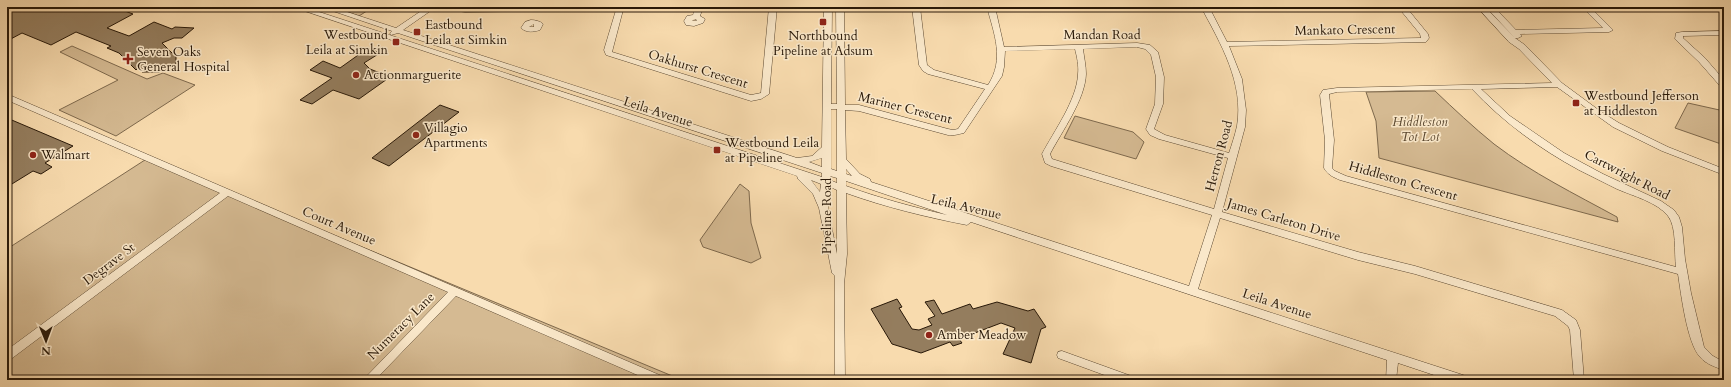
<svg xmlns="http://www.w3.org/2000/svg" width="1731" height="387" font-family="Cardo,serif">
  <rect width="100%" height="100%" fill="#f8dbae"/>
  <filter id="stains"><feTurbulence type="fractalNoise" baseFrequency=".005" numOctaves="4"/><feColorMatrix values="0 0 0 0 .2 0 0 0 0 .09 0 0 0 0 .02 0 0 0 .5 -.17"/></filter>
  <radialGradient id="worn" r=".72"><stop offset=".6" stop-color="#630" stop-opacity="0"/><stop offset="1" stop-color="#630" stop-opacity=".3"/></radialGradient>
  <path fill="#d5ba92" stroke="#7e694d" d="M332,7H373L359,16Z
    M72,46L147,79L163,73L195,85L116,136L59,110L118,80L60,52Z
    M1435,91C1454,109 1473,127 1494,144C1532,173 1575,194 1617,217L1618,222L1379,158L1376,121L1366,92Z
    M1688,103L1724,111V145L1675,128Z
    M1075,116L1133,132L1144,142L1136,159L1064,138Z
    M148,158L682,380H7V249Z
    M740,184L749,191L751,223L761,258L751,263L703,247L700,240Z"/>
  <path fill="#947d5e" stroke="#281808" d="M7,7H114L133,14L107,28L129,36L154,22L172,29L175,27L194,28L182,38H174L162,43L176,57V64L159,72H142L138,68L136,70L119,53L107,48L111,46L76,32L51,45L22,33L7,41Z
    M368,48L380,53L364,63L370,69L390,77L359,99L333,90L312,104L300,100L332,78L310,70L323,61L340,68Z
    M440,105L459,112L389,166L372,158Z
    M7,118L73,146L45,163L52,167L41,174L33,171L7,187Z
    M897,299L902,307L899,308L912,329L919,330L932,325L928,319L935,316L925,302L934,300L942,314L970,304L973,309L997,302L1028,311L1034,309L1046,327L1041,329L1031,363L1003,354L1015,328L1001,323L959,339L962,343L953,346L950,342L921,353L892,344L871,309Z"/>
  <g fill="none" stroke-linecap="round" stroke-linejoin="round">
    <g stroke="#5c4932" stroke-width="1">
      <path id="minor" d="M293,7H304L822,177V173L398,33L391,35L390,33L392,31L321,7H332L396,28L427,7H436L403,30L797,158L812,156L822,147L824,7H832L831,104H837L836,7H844L845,105H859L948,129L953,130L958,129L985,89L928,74L923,71L919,65L912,7H920L927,65L934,70L988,85C1005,59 994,34 987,7H995L1004,47L1137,43L1150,45L1158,52L1164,77L1163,104L1154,129L1165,135L1229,153C1232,144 1235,135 1237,126C1244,83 1221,44 1201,7H1209L1227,42L1421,38L1420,34L1398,7H1406L1428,34L1429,38L1426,42L1229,46L1242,79L1246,110L1245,127L1222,212L1358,252L1415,266L1562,310L1576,320L1580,330L1584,380H1574L1570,330L1568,326L1555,316L1415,274L1358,260L1220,218L1198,289L1463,375L1467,377L1468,380H1449L1398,363L1396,380H1386L1387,360L971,222L967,225C926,217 885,207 846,193L847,254L844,284L845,380H835V276L832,273L819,208L813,194L798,179L797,176ZM1137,47L1145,49L1151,55L1156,77L1155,104L1146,129L1150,135L1159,139L1228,158L1214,209L1052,159L1050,154C1062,131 1085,100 1086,74C1086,66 1084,57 1083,49ZM1075,49C1077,57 1079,66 1078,74C1077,100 1054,131 1042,154L1045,163L1051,166L1212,215L1189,286L871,182L870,179L860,174L846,159L845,110L859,111L948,135C954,136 958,134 964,133L1002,76L1004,67L1005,51ZM831,109H837V171L831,169ZM822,158V167L809,162ZM846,169L852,176L846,174ZM830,176L837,178V183L830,180ZM811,180L821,184L820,192ZM846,181L947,215C913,207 879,198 846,186ZM830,187L837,190V254L828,209Z
        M439,7H650L646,9L623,10L612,52L751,95L761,93L769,7H777L769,94L761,99L751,101L606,55L604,50L616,10L465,12L443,9Z
        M695,7H703L700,16L705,19L703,23L694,26L686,25L684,21L687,16L693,15ZM695,19L697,20L696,21H692Z
        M1477,7H1485L1515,38L1525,45L1562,83L1600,111L1619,123L1668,147L1724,169V175L1662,151L1613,127L1557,87L1481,89L1510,116L1564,153L1603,174L1661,201L1674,210L1679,217L1682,227L1685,259L1691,293L1704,347L1713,356L1724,362V370C1715,367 1706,364 1700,357C1687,343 1681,294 1678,274L1340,180C1333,177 1328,175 1324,168L1325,140L1320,95L1323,90L1337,88L1552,83L1519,49L1509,42ZM1472,89C1503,122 1540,149 1579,170C1592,176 1604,183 1617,189C1633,196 1657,202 1668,216C1677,227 1674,253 1676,267L1346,176L1335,171L1332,168L1334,140L1329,94L1337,92Z
        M1486,7H1494L1516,30L1603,28L1582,7H1590L1613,30L1609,32L1520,34L1522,36L1518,38H1515Z
        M531,20C535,20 540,21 543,24L540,30C533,32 527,33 521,28L525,22ZM534,24V27H529Z
        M1724,31V35L1683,36V38L1705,58L1724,80V87H1721L1699,62L1675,39L1676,33L1682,32Z
        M7,94L664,377L665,380H649L456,296L375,380H363L448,292L228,196L11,359L7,360V350L220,193L7,100Z
        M1062,351L1134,377L1135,380H1118L1058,358L1057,355L1058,352Z"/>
    </g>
    <use href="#minor" fill="#fae8ca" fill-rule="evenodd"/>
  </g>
  <g fill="#8f2418" stroke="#fae8ca" stroke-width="1.5">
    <rect x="819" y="18" width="8" height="8" rx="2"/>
    <rect x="413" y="28" width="8" height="8" rx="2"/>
    <rect x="392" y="38" width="8" height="8" rx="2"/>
    <path d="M126 53h4v4h4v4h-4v4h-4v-4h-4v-4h4z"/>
    <circle cx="356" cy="75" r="4"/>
    <rect x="1572" y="99" width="8" height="8" rx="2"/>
    <circle cx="416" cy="135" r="4"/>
    <rect x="713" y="146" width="8" height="8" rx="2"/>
    <circle cx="33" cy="155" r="4"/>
    <circle cx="929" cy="335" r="4"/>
  </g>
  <g text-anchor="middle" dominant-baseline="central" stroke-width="3" stroke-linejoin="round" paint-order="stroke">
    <g font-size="13" fill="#281808" stroke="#fae8ca" text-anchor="start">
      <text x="425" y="25">Eastbound<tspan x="425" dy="15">Leila at Simkin</tspan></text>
      <text x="388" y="35" text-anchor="end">Westbound<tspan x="388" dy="15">Leila at Simkin</tspan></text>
      <text x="823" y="36" text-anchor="middle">Northbound<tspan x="823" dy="15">Pipeline at Adsum</tspan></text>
      <text x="137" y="52">Seven Oaks<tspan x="137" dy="15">General Hospital</tspan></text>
      <text x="364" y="75">Actionmarguerite</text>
      <text x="1584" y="96">Westbound Jefferson<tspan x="1584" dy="15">at Hiddleston</tspan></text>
      <text x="424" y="128">Villagio<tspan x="424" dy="15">Apartments</tspan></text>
      <text x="725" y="143">Westbound Leila<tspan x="725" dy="15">at Pipeline</tspan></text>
      <text x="41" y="155">Walmart</text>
      <text x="937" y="335">Amber Meadow</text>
    </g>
    <g font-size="13" fill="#281808" stroke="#fae8ca">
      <text transform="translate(1345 30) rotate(-1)">Mankato Crescent</text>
      <text x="1102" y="35">Mandan Road</text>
      <text transform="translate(698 69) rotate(17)">Oakhurst Crescent</text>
      <text transform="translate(905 108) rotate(14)">Mariner Crescent</text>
      <text transform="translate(658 112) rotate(18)">Leila Avenue</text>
      <text transform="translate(1219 156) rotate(-75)">Herron Road</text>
      <text transform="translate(1627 175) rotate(27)">Cartwright Road</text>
      <text transform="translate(1403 181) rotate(16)">Hiddleston Crescent</text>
      <text transform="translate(966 207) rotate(13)">Leila Avenue</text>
      <text transform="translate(827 216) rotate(-90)">Pipeline Road</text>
      <text transform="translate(1284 220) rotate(17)">James Carleton Drive</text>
      <text transform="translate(339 226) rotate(23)">Court Avenue</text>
      <text transform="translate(109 264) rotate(-37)">Degrave St</text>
      <text transform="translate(1277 304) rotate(18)">Leila Avenue</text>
      <text transform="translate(401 326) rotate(-45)">Numeracy Lane</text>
    </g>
    <g font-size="13" font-style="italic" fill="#5c4931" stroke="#fae8ca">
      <text x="1420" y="122">Hiddleston<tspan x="1420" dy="15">Tot Lot</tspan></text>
    </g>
  </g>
  <rect width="1731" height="387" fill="none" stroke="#f8dbae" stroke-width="24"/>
  <rect x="8" y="8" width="1715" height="371" fill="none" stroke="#281808" stroke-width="2"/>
  <rect x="12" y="12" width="1707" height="363" fill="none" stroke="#281808"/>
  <g transform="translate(46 341) rotate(179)" stroke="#fae8ca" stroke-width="3" paint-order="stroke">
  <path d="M0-3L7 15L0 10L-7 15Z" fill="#281808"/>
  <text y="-6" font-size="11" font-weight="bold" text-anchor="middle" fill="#281808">N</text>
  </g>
  <rect width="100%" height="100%" filter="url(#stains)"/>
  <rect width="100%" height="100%" fill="url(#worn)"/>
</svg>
